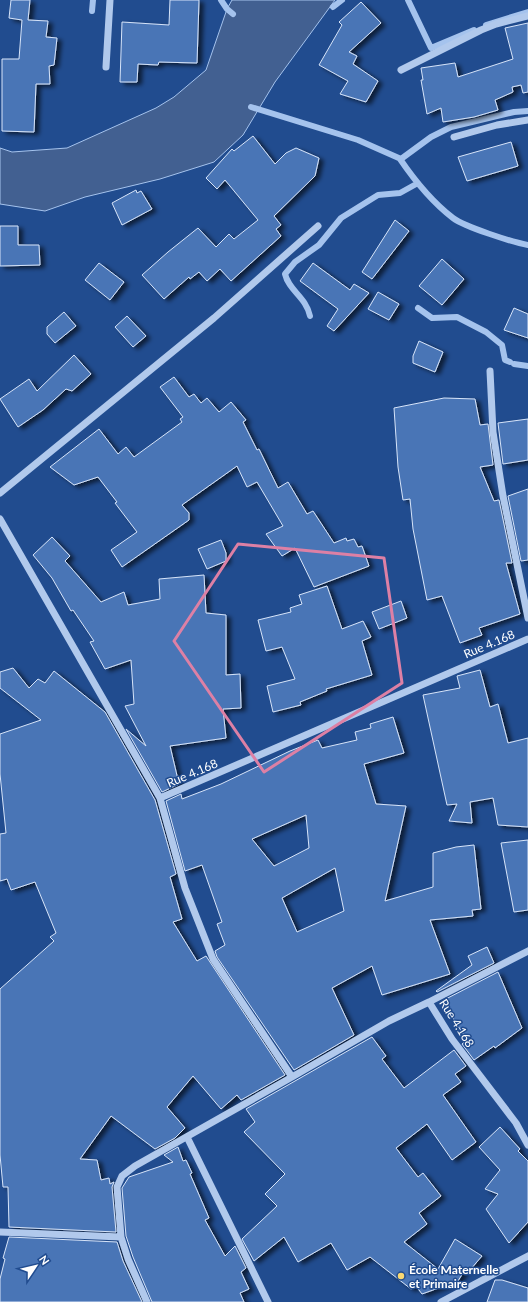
<svg xmlns="http://www.w3.org/2000/svg" width="528" height="1302" font-family="Lato,sans-serif">
  <defs>
    <filter id="shadow"><feDropShadow dx="4.5" dy="2.5" stdDeviation="2" flood-color="#0009"/></filter>
  </defs>
  <rect width="100%" height="100%" fill="#214c8f"/>
  <path fill="#426091" stroke="#a5c3ed" d="M232,0H335L275,82L243,135L214,162L160,179L85,197L45,211L0,204V148L12,152L67,148L156,108L174,97L206,70L227,9Z"/>
  <g fill="none" stroke-linecap="round" stroke-linejoin="round">
    <path stroke="#a5c3ed" stroke-width="6" d="M221,0L227,9L233,14
      M408,0L431,48L474,30
      M333,7L342,0
      M92,11L93,0
      M486,25L528,12
      M251,107L358,140L401,159L431,137L451,127L514,112L528,111
      M400,159C415,181 432,202 453,218C465,227 512,242 528,245
      M418,308L432,318L457,317L486,332L502,345L505,360L510,362
      M310,316C306,297 289,291 285,274L295,262L319,245L341,218L378,195L400,193L418,183
      M514,364L528,366"/>
  </g>
  <path fill="#4a75b6" stroke="#d6e4f9" fill-rule="evenodd" filter="url(#shadow)" d="M11,0H30L28,20L48,21L46,37L57,38L54,65L49,66L50,84H36L34,132L2,131V59H19L22,20L9,18Z
    M170,0H199L197,63L159,62L158,65L138,64L137,82H120L122,22L169,25Z
    M361,2L381,23L349,52L357,56L353,64L378,81L366,102L340,94L348,81L319,65L342,25L339,22Z
    M528,23V92L523,93L521,85L512,87L513,92L495,100L498,110L474,117L443,122L441,108L427,114L421,80H423L421,68L455,63L458,77L513,59L505,28Z
    M253,136L275,164L286,153L296,148L319,158L315,176L274,216L281,225L276,229L281,236L231,281L220,269L207,281L199,272L190,279L189,277L164,299L142,275L168,252L198,228L216,247L229,234L234,239L258,220L225,180L217,189L206,178L232,149L234,151Z
    M511,142L518,166L467,181L458,157Z
    M136,190L137,193L141,191L152,209L122,225L112,203Z
    M395,220L409,231L372,279L362,272Z
    M0,226H18V245H39L40,265L0,266Z
    M442,259L464,279L442,305L419,286Z
    M99,263L124,282L110,300L85,280Z
    M313,263L350,290L354,284L369,293L334,331L327,326L338,309L300,281Z
    M378,292L399,304L389,320L368,309Z
    M514,308L528,314V338L504,330Z
    M64,312L76,326L55,343L47,334V327Z
    M127,316L146,336L133,347L115,327Z
    M419,341L443,352L435,372L413,363V356Z
    M74,355L91,374L72,391L66,389L43,410L18,427L0,399L29,379L37,391Z
    M174,377L189,397L194,394L201,403L207,398L219,412L231,402L246,420L243,422L257,450L259,449L278,488L288,482L307,514L313,511L334,543L346,538L347,541L354,539L358,547L362,546L369,566L314,587L295,548L282,556L266,534L283,526L257,482L247,487L237,466L182,505L189,513V520L122,567L111,550L137,532L115,503L117,502L98,477L74,485L50,467L99,429L118,454L126,447L134,457L182,422L180,419L183,417L160,387Z
    M444,398L475,399L480,425L488,424L493,465L480,467L494,501L499,500L512,563H506L520,614L479,628L482,635L460,643L442,596L427,600L413,529L410,499L403,500L398,467L394,408Z
    M528,419V460L503,464L498,423Z
    M528,489V560L521,561L508,496Z
    M52,537L70,556L65,561L101,602L124,592L128,605L160,599L159,579L204,575L206,613L226,615V675L240,674L241,708L223,709L226,738L170,746L179,784L162,792L126,729L146,746L125,706L134,704L131,660L105,669L90,642L94,641L73,610L71,611L52,578L33,555Z
    M221,540L226,553V561L207,569L198,549Z
    M327,586L342,629L363,621L371,637L362,641L372,675L326,689L327,691L300,702L301,705L273,712L267,686L295,679L282,647L266,651L258,620L291,612L290,608L302,604L299,595Z
    M401,601L407,618L379,629L372,612Z
    M13,668L29,688L38,679L45,683L54,671L105,712L155,800L176,874L170,877L182,919L173,922L197,961L206,956L285,1075L241,1100L237,1095L221,1109L193,1076L167,1107L185,1128L175,1138L155,1149L111,1116L80,1159L97,1160L101,1180L109,1178L110,1184L114,1182L112,1187L116,1232L9,1227L8,1187H3L0,1155V989L54,941L50,937L56,933L35,882L11,890L7,879L0,881V834L6,833L0,774V734L41,720L0,688V672Z
    M480,670L490,707L498,704L508,743L528,738V827L498,825L493,798L470,802L472,823L449,821L457,804L447,805L423,695L460,688L457,676Z
    M393,717L404,753L364,764L376,804L406,806L385,901L433,887V853L456,847L474,845L481,909L472,910L473,916L430,920L450,974L382,995L372,966L332,988L354,1035L294,1070L217,957L215,951L225,945L217,924L222,922L202,865L185,871L166,801L181,794L182,799L221,784L290,751L318,740L322,748L357,740L355,732L371,728L370,724ZM306,815L309,848L274,866L252,839ZM335,868L344,911L297,932L282,898Z
    M528,840V910L514,912L501,843Z
    M487,947L494,963L437,992L436,991L472,965L468,956Z
    M498,972L522,1028L495,1048L494,1046L474,1060L462,1044L467,1040L442,1001Z
    M372,1037L386,1056L382,1059L404,1088L454,1050L466,1066L455,1074L461,1082L443,1095L476,1142L452,1160L427,1124L396,1148L418,1177L423,1173L441,1196L419,1213L427,1224L404,1242L438,1269L455,1239L482,1256L470,1270L466,1268L458,1281L422,1294L416,1286L411,1289L370,1257L347,1270L331,1243L298,1262L284,1237L254,1261L242,1239L277,1206L265,1194L285,1174L244,1132L255,1122L246,1109Z
    M500,1127L520,1149L518,1151L528,1161V1222L509,1243L486,1209L498,1194L485,1189L500,1170L479,1147Z
    M178,1147L183,1161L186,1160L192,1173L190,1174L209,1218L205,1220L225,1256L235,1246L246,1268L241,1272L249,1289L240,1293L244,1302H152L133,1257L126,1236L122,1188L129,1177L173,1162L164,1155Z
    M9,1237L117,1242L123,1261L142,1302H0V1279L5,1259L3,1258Z
    M495,1280H502L528,1288V1302H487Z"/>
  <g fill="none" stroke-linecap="round" stroke-linejoin="round">
    <path stroke="#b1c9ec" stroke-width="7" d="M106,67L110,0
      M401,70L481,30L496,24L528,16
      M454,137L497,125L528,120
      M490,371L493,432L503,496L528,618
      M0,493L214,318L318,226
      M0,519L160,798L185,888L213,959L292,1077L389,1021L429,1002
      M160,798L528,639
      M528,951L429,1002L452,1039L516,1123L528,1145
      M187,1137L268,1302
      M0,1232L121,1237L128,1259L147,1302
      M121,1237L117,1187L122,1176L135,1166L292,1077
      M441,1302L528,1256"/>
  </g>
  <path fill="none" stroke="#dd80a5" stroke-width="3" stroke-linejoin="round" d="M238,544L384,558L402,683L264,772L174,641Z"/>
  <circle fill="#f9d872" stroke="#214c8f" stroke-width="1.5" cx="401" cy="1276" r="4"/>
  <g text-anchor="middle" dominant-baseline="central" stroke-width="3" stroke-linejoin="round" paint-order="stroke">
    <g font-size="12" fill="#fff" stroke="#214c8f">
      <text transform="translate(489 644) rotate(-23)">Rue 4.168</text>
      <text transform="translate(192 773) rotate(-23)">Rue 4.168</text>
      <text transform="translate(457 1023) rotate(58)">Rue 4.168</text>
    </g>
    <g font-size="12" font-weight="bold" fill="#fff" stroke="#214c8f" text-anchor="start">
      <text x="409" y="1269">École Maternelle<tspan x="409" dy="14">et Primaire</tspan></text>
    </g>
  </g>
  <g transform="translate(36 1266) rotate(55)" stroke="#214c8f" stroke-width="3" paint-order="stroke">
  <path d="M0-3L7 15L0 10L-7 15Z" fill="#ffffff"/>
  <text y="-6" font-size="11" font-weight="bold" text-anchor="middle" fill="#ffffff">N</text>
  </g>
</svg>
